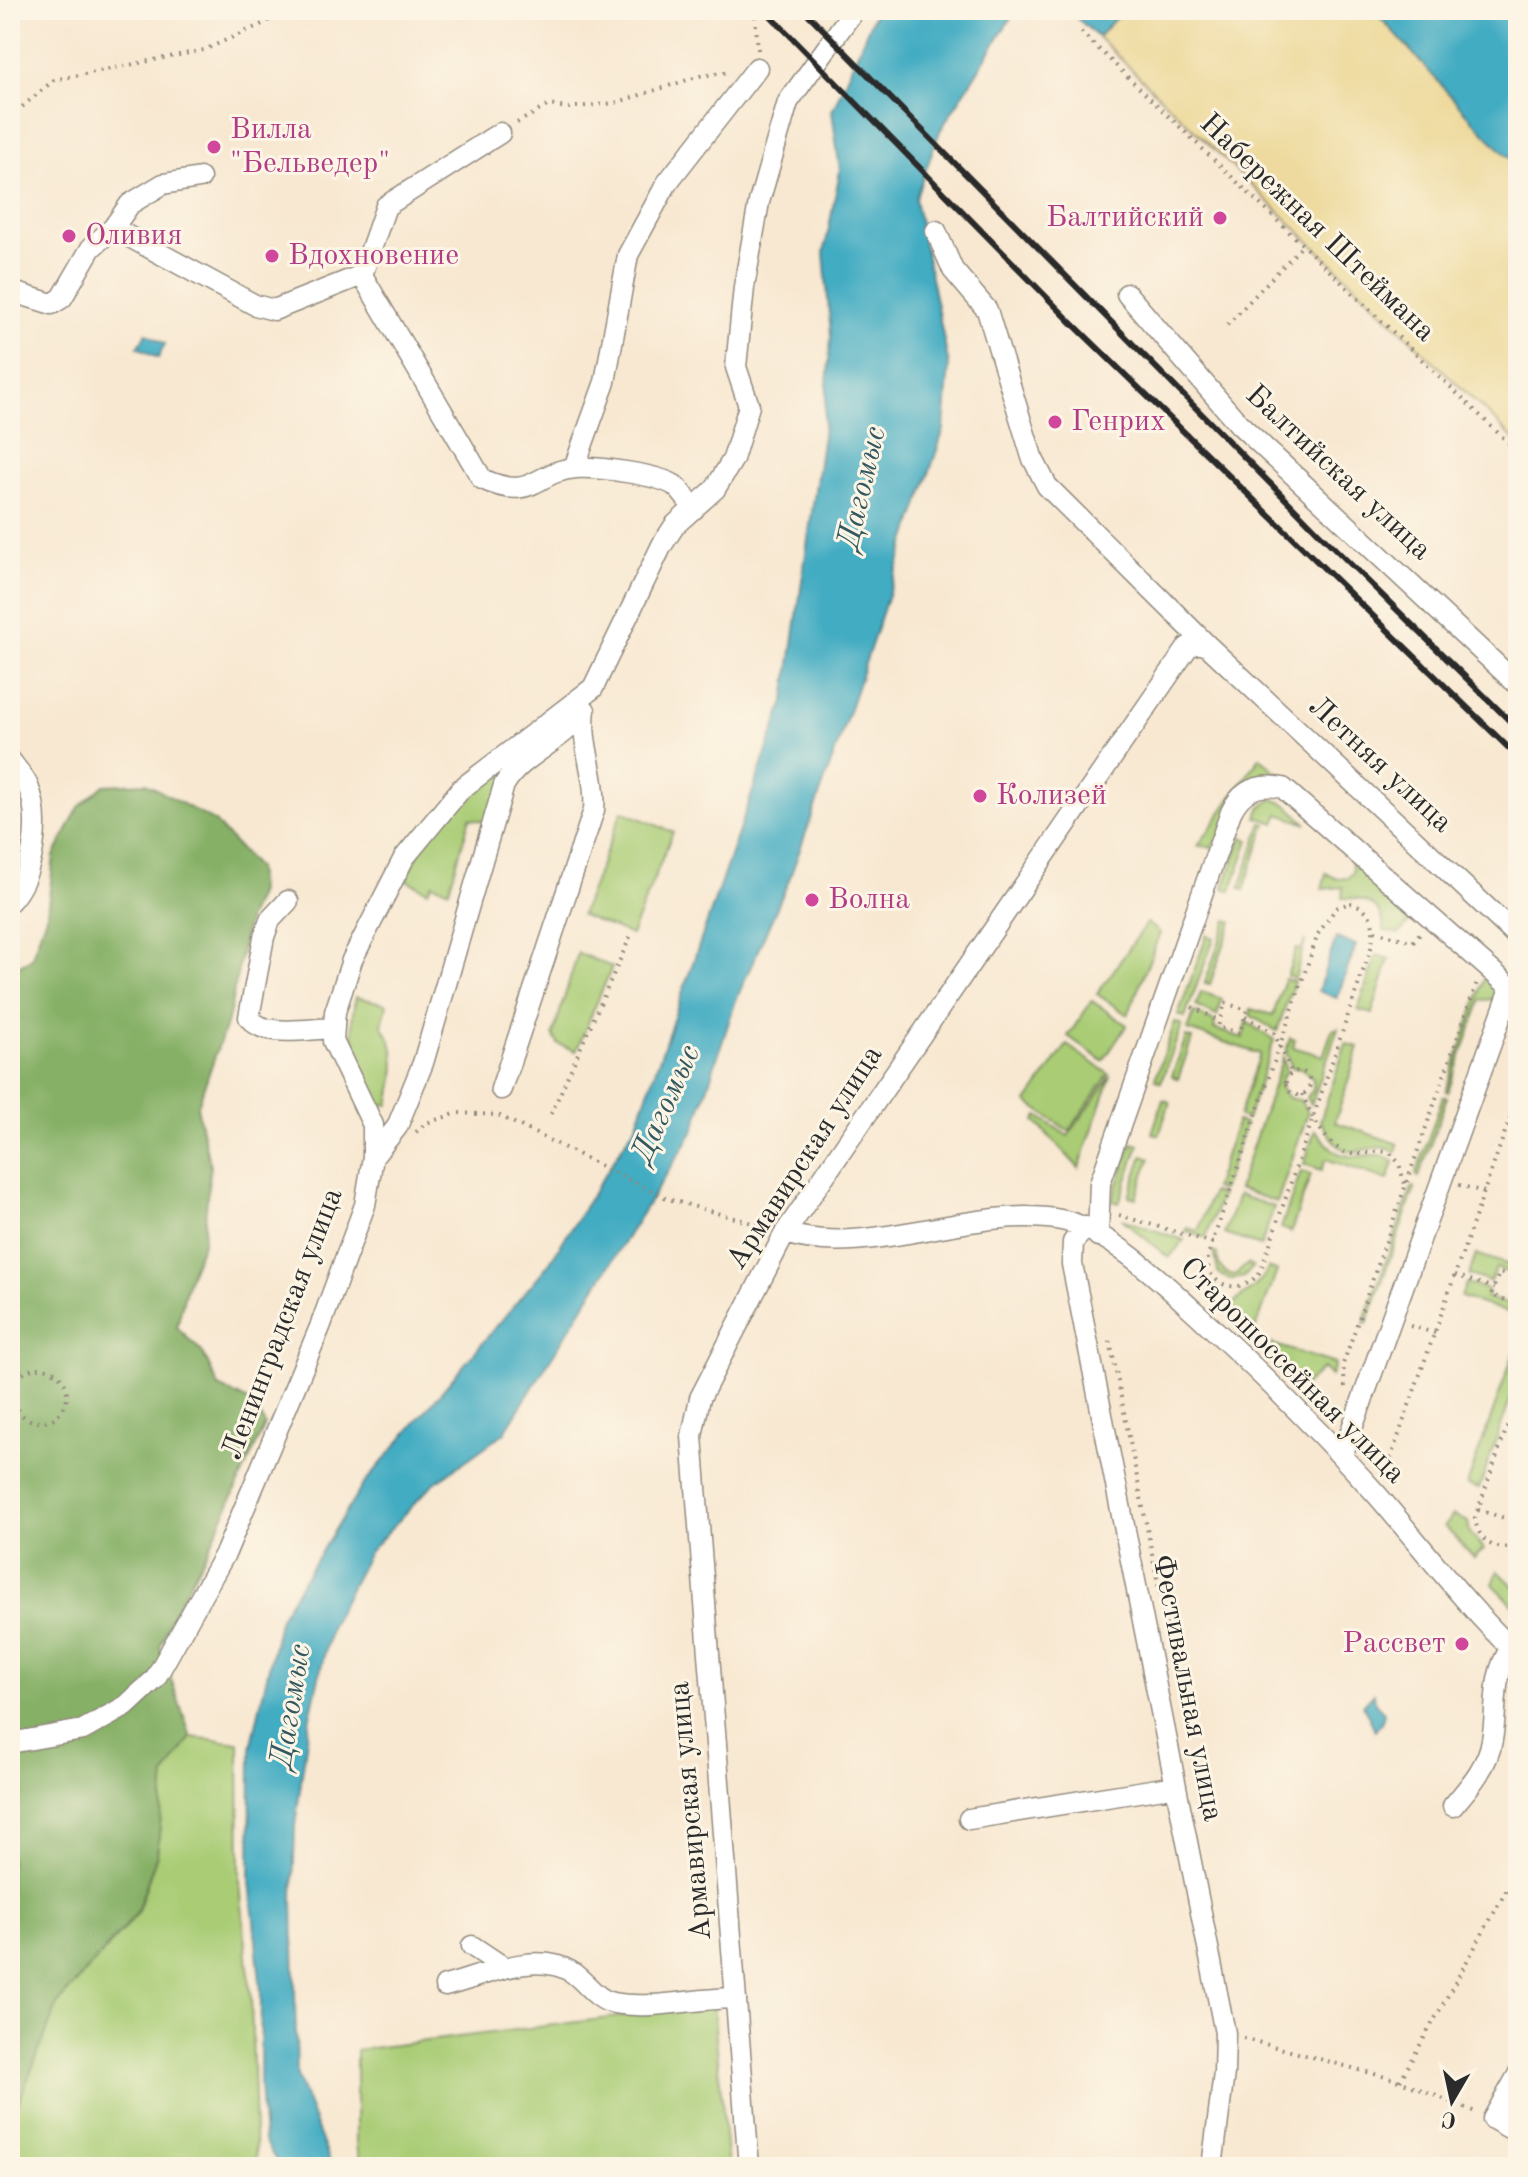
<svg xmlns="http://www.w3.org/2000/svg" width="1528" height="2177" font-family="'Old Standard TT',serif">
  <rect width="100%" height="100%" fill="#fcf5e5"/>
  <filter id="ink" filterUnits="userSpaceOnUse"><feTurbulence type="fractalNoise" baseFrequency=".0125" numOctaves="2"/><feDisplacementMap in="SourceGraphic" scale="16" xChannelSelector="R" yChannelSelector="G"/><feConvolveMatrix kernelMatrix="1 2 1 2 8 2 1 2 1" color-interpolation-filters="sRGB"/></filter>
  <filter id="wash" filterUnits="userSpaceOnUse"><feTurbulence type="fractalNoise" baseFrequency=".006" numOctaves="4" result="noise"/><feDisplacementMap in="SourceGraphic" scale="32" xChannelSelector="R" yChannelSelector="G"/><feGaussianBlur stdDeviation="1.8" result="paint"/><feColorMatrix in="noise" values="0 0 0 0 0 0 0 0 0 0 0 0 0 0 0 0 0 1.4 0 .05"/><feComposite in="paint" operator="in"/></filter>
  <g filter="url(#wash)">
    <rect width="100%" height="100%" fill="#f8e8d1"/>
    <path fill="#a9cc75" stroke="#6a7c50" stroke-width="2" d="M515,756L489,823L470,818L449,890L432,884L428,891L406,880L425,840L499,760Z
      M1260,757L1287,782L1266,779L1212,847L1198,846Z
      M1272,799L1286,804L1307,824L1279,814L1275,823L1257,817L1260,808Z
      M622,811L673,832L631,935L581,915Z
      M1262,823L1266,824L1244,890L1240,888Z
      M1242,837L1249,840L1231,891L1224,888Z
      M1351,861L1416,915L1399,934L1384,931C1383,905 1365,897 1342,898L1343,887L1322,889L1326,873L1337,879L1348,878L1353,872Z
      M1227,920L1232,922L1210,984L1205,983Z
      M1147,923L1160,933L1128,1015L1097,994Z
      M1207,935L1214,938L1185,1017L1178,1015Z
      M1305,940L1295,979L1287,976L1296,949L1302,950Z
      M578,953L612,967L576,1051L558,1044L553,1035Z
      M1376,955L1389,959L1372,1014L1358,1010Z
      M1485,976L1498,988V999L1481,1000L1448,1092L1446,1091Z
      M1285,979L1294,982L1277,1031L1250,1015L1251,1009L1273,1015Z
      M1201,992L1222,999L1217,1016L1196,1006Z
      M356,997L387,1004L382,1026C401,1051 395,1076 389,1105L375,1104C360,1066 345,1038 356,997Z
      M1092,1001L1127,1025L1103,1061L1068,1036Z
      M1194,1012L1215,1022L1214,1029L1243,1038L1247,1022L1274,1040L1247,1119L1239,1116L1260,1054L1188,1030Z
      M1175,1022L1182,1025L1161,1082L1155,1079Z
      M1338,1028L1311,1105L1306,1098L1313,1090V1079L1302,1068H1292L1286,1052L1290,1038L1295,1040L1293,1047L1323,1056L1332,1030Z
      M1186,1037L1192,1039L1178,1079L1172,1076Z
      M1346,1044L1359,1047L1335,1122L1398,1144L1396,1153C1377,1138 1357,1160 1340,1147C1332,1141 1326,1129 1320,1121Z
      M1067,1045L1109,1074L1069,1131L1027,1102Z
      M1283,1057L1286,1071C1275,1085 1283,1100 1300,1100L1308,1113L1277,1202L1238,1189Z
      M1111,1076L1079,1168L1035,1121L1038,1116L1068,1136Z
      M1443,1096L1447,1097L1419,1177L1416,1175Z
      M1163,1100L1170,1102L1159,1135L1152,1133Z
      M1237,1121L1245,1124L1222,1191L1214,1188Z
      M1315,1130C1322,1137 1329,1148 1338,1153C1358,1163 1377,1146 1394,1162L1388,1180L1326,1159L1322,1170L1304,1164Z
      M1132,1143L1139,1145L1119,1203L1112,1201Z
      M1143,1155L1150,1158L1136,1198L1129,1196Z
      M1301,1171L1311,1174L1291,1232L1281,1228Z
      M1412,1187L1415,1188L1367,1324L1364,1323Z
      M1212,1192L1221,1195L1206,1238L1185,1231L1187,1228L1198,1231Z
      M1238,1195L1274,1207L1261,1246L1224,1234Z
      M1122,1219L1184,1240L1169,1258Z
      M1214,1252L1218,1254C1217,1266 1223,1274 1235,1275L1248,1264L1253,1267L1244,1277L1230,1280L1218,1273Z
      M1476,1254L1518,1268V1276L1496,1268L1490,1282L1469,1275Z
      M1268,1268L1277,1271L1255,1330L1231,1306C1244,1292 1261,1287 1268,1268Z
      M1466,1283L1488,1290L1486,1297L1518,1308V1316L1461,1297Z
      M1518,1341V1377L1479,1489L1467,1485Z
      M1272,1344L1335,1364L1331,1376L1323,1368L1305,1385L1271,1351Z
      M1453,1515L1468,1522L1470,1533L1484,1549L1474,1558L1444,1526Z
      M1498,1571L1518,1590V1610L1493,1584Z
      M191,1737L239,1743L240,1884L251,1998L256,2167H10V2123L58,2003L137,1914L157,1854L165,1775Z
      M713,2005L728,2167H362L356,2147V2050Z"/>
    <path fill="#86b066" stroke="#586e48" stroke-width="2" d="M146,783L215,822L257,868L259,892L248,918L229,1016L197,1107L210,1166L203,1243L188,1280L177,1327L203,1353L219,1387L255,1404L265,1425L210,1546L170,1619L160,1647L191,1737L165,1775L157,1854L136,1914L58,2003L10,2123V970L31,959L47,913L54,856L79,807L104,785Z"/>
    <path fill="#eeda9e" stroke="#8c8264" stroke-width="2" d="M1123,10H1373C1423,61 1466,118 1518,166V443L1098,37Z"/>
    <path fill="#43acc2" stroke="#376c76" stroke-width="2" d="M876,10H1016L940,131L915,199L949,365L944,429L838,744L789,880L736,1000L693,1132L504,1433L432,1485L369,1552L331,1625L310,1716L295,1826L293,1900L297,2077L332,2167H280L264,2141L260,2084L261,1991L250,1881L251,1748L280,1617L363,1485L548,1265L637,1123L785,699L823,435L831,336L824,253L840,171L832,111Z
      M1068,10H1123L1098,37Z
      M1373,10H1518V166C1466,118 1423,61 1373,10Z
      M146,333L165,344L158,358L138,347Z
      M1336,938L1356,945L1337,998L1318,991Z
      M1374,1693L1375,1703L1384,1712L1382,1723L1375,1730L1363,1705Z"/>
  </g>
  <g filter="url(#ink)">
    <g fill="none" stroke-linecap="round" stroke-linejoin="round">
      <g stroke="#928a7e" stroke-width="23">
        <path id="minor" d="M113,228L255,305L274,310L362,275L482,479C534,503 534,471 576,468C597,467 656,474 674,485C682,491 688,501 694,509
          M936,231L953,270L987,310L1032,457L1047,486L1208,646
          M362,275L386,206L500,133
          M10,291L52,304L62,298L91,248L113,228L130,204L163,184L200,178
          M1127,294L1239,424L1518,685
          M574,468L605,382L628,255L667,183L757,68
          M10,760C16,768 24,777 28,786C42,819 34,875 10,901
          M288,901L270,920L264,937L249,1017C262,1039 311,1028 334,1028
          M501,1089L594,810C597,775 580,744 585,710
          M373,1157L397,1127L423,1063L504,785C522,754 563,742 583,712
          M1086,1227L1073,1242L1072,1264L1225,2033L1224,2073L1212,2167
          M785,1233C869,1260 972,1204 1061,1220C1106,1228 1161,1281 1194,1311C1258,1370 1320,1431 1378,1496C1424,1549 1467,1607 1518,1655
          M1098,1236L1100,1183L1231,812C1242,789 1259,783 1283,788L1518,994
          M1342,1456L1511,988
          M10,1743L83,1730L126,1706L155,1679L226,1552L320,1327L365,1205L373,1157V1125L333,1041L335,1012L352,960L404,858L461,789L593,688L662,545L675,525L715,489L733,459L749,406L736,367L744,287L759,202L788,102L854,10
          M1453,1806C1469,1787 1488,1766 1492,1740C1498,1707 1491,1676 1511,1648
          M969,1819L1176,1786
          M472,1946L505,1968
          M445,1986C482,1977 533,1950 570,1971C585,1980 596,2000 613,2003C654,2010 695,1998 736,1998
          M1518,2075L1493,2119L1518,2133
          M749,2167L692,1436L700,1398L785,1233L1188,647L1198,643L1208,646L1518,937"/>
      </g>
      <path stroke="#928a7e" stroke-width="4" stroke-dasharray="2 6" stroke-linecap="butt" d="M1081,32L1518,452
        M758,50L755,14L758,10
        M10,117L54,80L204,50L267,22L279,10
        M517,123L549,105L567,108L615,103L700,76L730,72
        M1227,325L1303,245
        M1350,903C1374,908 1376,928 1371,948L1261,1270C1245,1299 1200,1287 1209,1252L1318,934L1336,908Z
        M1375,931L1413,942L1420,933
        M10,936L12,918
        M1225,1003L1247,1010L1240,1033L1218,1027Z
        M1192,1007L1220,1021
        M1245,1017L1274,1033L1292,1073
        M10,1020L19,1030L10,1031
        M1286 1083a12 12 0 1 1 24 0a12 12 0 1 1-24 0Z
        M1302,1094C1312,1116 1329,1156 1358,1154C1370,1154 1377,1149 1390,1153L1399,1163L1405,1186
        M551,1114L631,935
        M416,1132L426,1123L458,1113L498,1115L668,1199L766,1227
        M1459,1185L1484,1192
        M1119,1215L1213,1243
        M1455,1275L1494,1288
        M1518,1279L1499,1273L1491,1295L1514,1303L1518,1292
        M1410,1326L1435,1333
        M1110,1341L1168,1634
        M10,1357L23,1374
        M13 1395a27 27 0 1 1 54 0a27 27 0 1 1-54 0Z
        M1345,1387L1343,1364L1477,982
        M1518,1396L1475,1518C1478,1542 1496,1553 1518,1545
        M1385,1474L1518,1095
        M1478,1510L1518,1522
        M1243,2038L1400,2081L1478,2113
        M1400,2081L1518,1870"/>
      <use href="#minor" stroke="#fff" stroke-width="20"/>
      <path stroke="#2b2b2b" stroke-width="6" d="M765,10L1071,322L1518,757
        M804,10L1318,532L1518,729"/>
    </g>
  </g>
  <g fill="#d1479c" stroke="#fcf5e5" stroke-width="3">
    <circle cx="214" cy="147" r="8"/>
    <circle cx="1220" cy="218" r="8"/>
    <circle cx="69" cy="236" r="8"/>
    <circle cx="272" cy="256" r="8"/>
    <circle cx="1055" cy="422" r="8"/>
    <circle cx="980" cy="796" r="8"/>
    <circle cx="812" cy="900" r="8"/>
    <circle cx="1462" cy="1644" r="8"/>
  </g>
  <g text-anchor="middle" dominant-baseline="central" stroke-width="6" stroke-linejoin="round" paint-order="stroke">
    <g font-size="30" fill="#b23c85" stroke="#fcf5e5" text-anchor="start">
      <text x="230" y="130">Вилла<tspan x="230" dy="34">"Бельведер"</tspan></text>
      <text x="1204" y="218" text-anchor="end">Балтийский</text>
      <text x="85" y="236">Оливия</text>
      <text x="288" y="256">Вдохновение</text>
      <text x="1071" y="422">Генрих</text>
      <text x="996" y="796">Колизей</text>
      <text x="828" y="900">Волна</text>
      <text x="1446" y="1644" text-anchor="end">Рассвет</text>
    </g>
    <g font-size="30" fill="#2b2b2b" stroke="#fcf5e5">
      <text transform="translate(1317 228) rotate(44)">Набережная Штеймана</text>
      <text transform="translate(1338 473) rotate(43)">Балтийская улица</text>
      <text transform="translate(1380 765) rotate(43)">Летняя улица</text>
      <text transform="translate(805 1158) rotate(-57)">Армавирская улица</text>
      <text transform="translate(283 1324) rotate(-69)">Ленинградская улица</text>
      <text transform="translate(1292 1371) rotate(45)">Старошоссейная улица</text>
      <text transform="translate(1187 1688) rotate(79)">Фестивальная улица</text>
      <text transform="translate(691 1811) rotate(-95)">Армавирская улица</text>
    </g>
    <g font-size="32" font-style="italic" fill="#335860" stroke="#fcf5e5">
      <text transform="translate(863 488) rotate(-77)">Дагомыс</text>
      <text transform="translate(667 1104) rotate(-66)">Дагомыс</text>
      <text transform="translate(292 1706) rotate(-81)">Дагомыс</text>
    </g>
  </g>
  <rect width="1528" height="2177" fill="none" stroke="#fcf5e5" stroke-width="40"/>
  <g transform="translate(1452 2101) rotate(189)" stroke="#fcf5e5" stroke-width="6" paint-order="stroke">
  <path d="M0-6L14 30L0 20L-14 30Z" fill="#2b2b2b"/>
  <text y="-12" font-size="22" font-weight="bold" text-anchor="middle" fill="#2b2b2b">С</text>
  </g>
</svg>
